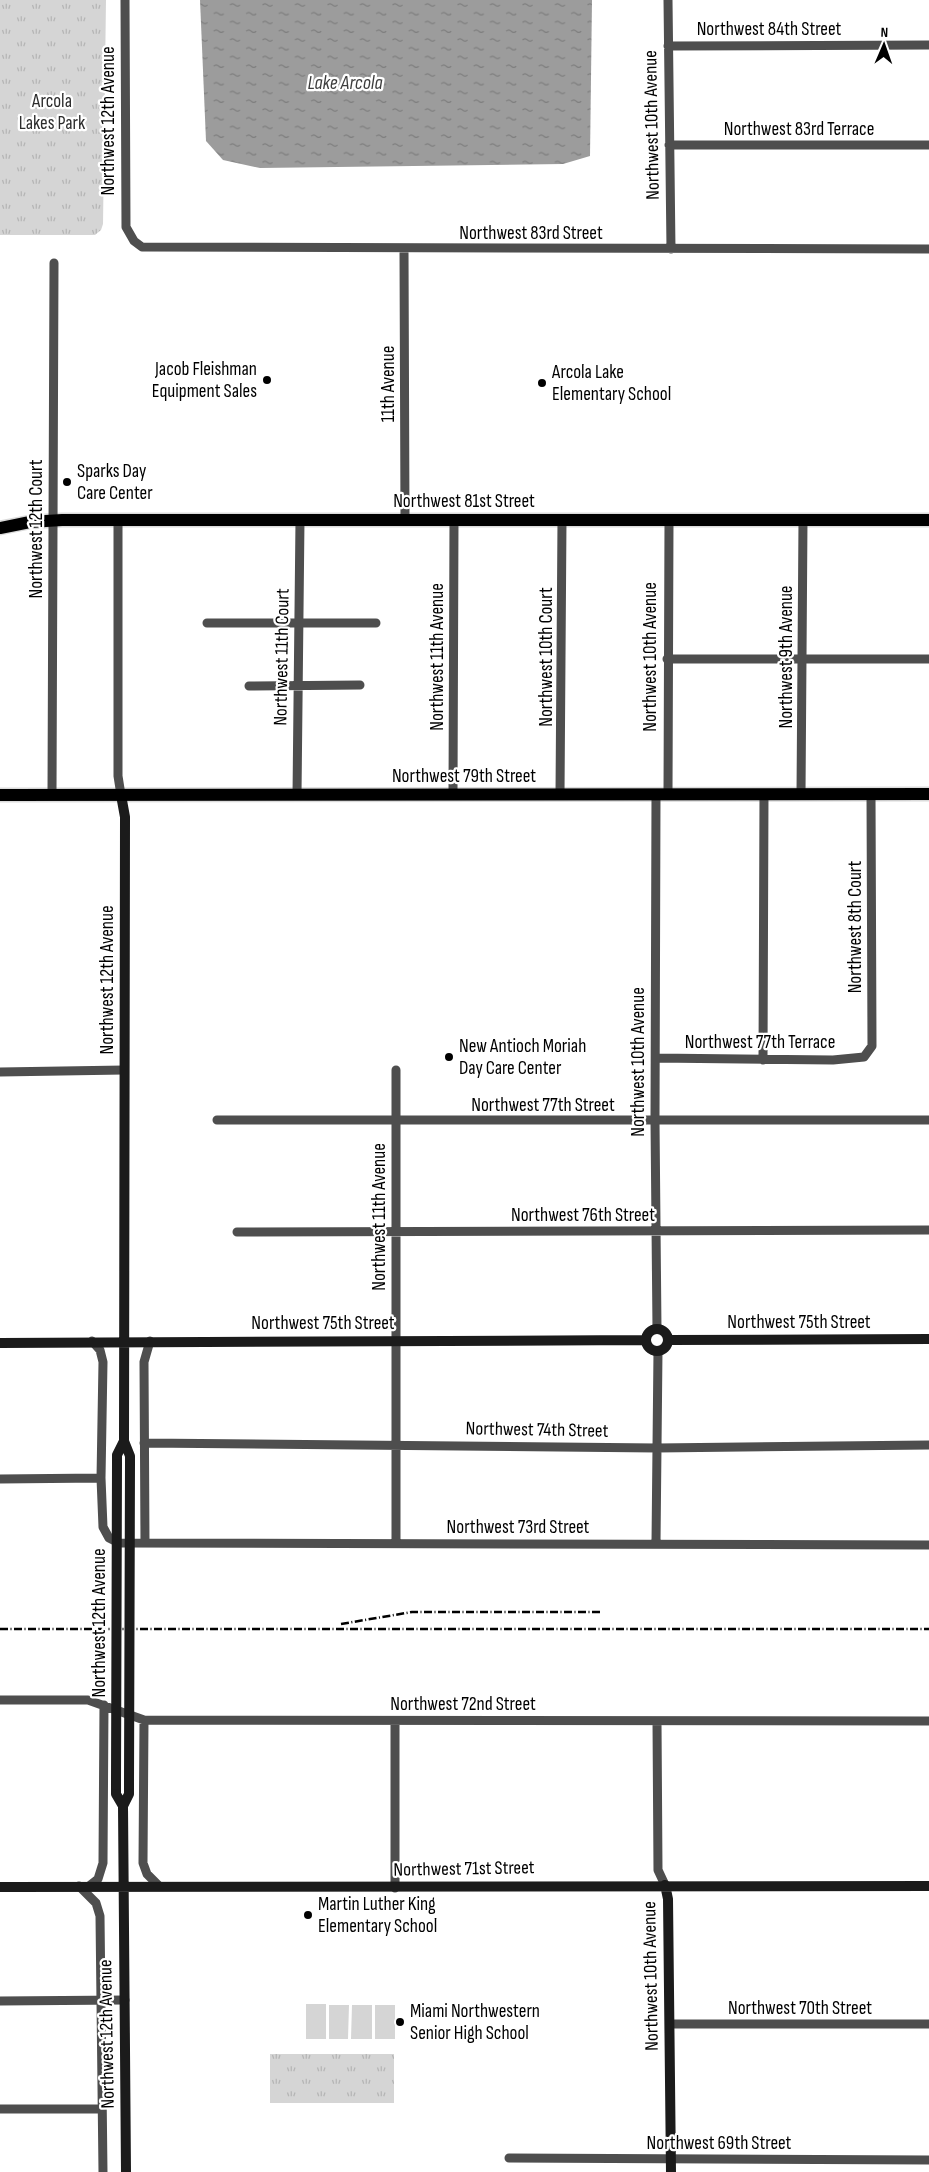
<svg xmlns="http://www.w3.org/2000/svg" width="929" height="2172" font-family="'Sofia Sans Condensed',sans-serif">
  <defs>
    <pattern id="park-tufts" width="24" height="20" patternUnits="userSpaceOnUse" patternTransform="scale(1.25)"><rect width="24" height="20" fill="#d5d5d5"/><path d="M3 7l-1-3M5 7V3M7 7l1-3M15 17l-1-3M17 17v-4M19 17l1-3" fill="none" stroke="#b5b5b5"/></pattern>
    <pattern id="water-ripples" width="26" height="14" patternUnits="userSpaceOnUse" patternTransform="scale(1.25)"><rect width="26" height="14" fill="#9c9c9c"/><path d="M2 4q2-2 4 0t4 0M15 11q2-2 4 0t4 0" fill="none" stroke="#7d7d7d"/></pattern>
  </defs>
  <rect width="100%" height="100%" fill="#fff"/>
  <path fill="#d5d5d5" d="M306,2004H326V2039H306Z
    M329,2005H349L348,2039H329Z
    M352,2005H372V2039H351Z
    M375,2005H395V2039H375Z"/>
  <path fill="url(#park-tufts)" d="M0,0H106L103,224L101,230L95,235H0Z
    M270,2054H394V2103H270Z"/>
  <path fill="url(#water-ripples)" d="M200,0H592L590,156L563,164L260,168L223,160L206,141Z"/>
  <g fill="none" stroke-linecap="round" stroke-linejoin="round">
    <g stroke="#dbdbdb" stroke-width="15">
      <path id="primary" d="M0,528L30,522L62,520H929
        M0,795L929,794"/>
    </g>
    <path stroke="#4e4e4e" stroke-width="9" d="M125,0L126,227L134,241L142,247L929,249
      M668,0L671,249
      M668,46L929,45
      M669,145H929
      M404,249L405,520
      M118,520V776L121,795
      M207,623H376
      M667,659H929
      M249,686L360,685
      M52,794L54,263
      M453,794L454,520
      M560,794L562,520
      M656,794L655,1121L657,1329
      M668,794L669,520
      M801,794L803,520
      M297,795L300,520
      M656,1058L833,1060L864,1057L872,1046L871,794
      M763,1060L764,794
      M0,1072L124,1070
      M217,1120H929
      M237,1232L929,1230
      M92,1341L100,1350L103,1362L101,1478L103,1527L109,1538L119,1543L929,1545
      M144,1443L657,1448L929,1445
      M0,1479L101,1478
      M145,1543L144,1362L150,1341
      M396,1543V1070
      M656,1543L658,1351
      M0,1700H88L144,1720L929,1721
      M144,1720L143,1863L147,1874L159,1886
      M657,1721L658,1870L665,1885
      M79,1886L96,1903L100,1916L103,2172
      M89,1886L98,1879L103,1863L104,1705
      M395,1888V1721
      M0,2001L125,2000
      M670,2024H929
      M0,2109H102
      M509,2158L929,2160"/>
    <path stroke="#1b1b1b" stroke-width="10" d="M646 1340a11 11 0 1 1 22 0a11 11 0 1 1-22 0Z
      M668,1340L929,1339
      M0,1343L646,1340
      M124,1441L130,1456V1464
      M117,1464V1455L124,1441L125,817L121,795
      M116,1785V1794L123,1806L126,2172
      M123,1806L129,1794V1785
      M665,1885L668,1899L671,2172
      M0,1887L929,1886"/>
    <use href="#primary" stroke="#000" stroke-width="12"/>
    <path stroke="#000" stroke-width="2.5" stroke-dasharray="8 2.5 1 2.5" stroke-linecap="butt" d="M341,1624L412,1612H602
      M0,1629H929"/>
    <path stroke="#1b1b1b" stroke-width="10" d="M116,1785L117,1464
      M129,1785L130,1464"/>
  </g>
  <g fill="#000" stroke="#fff" stroke-width="2">
    <circle cx="267" cy="380" r="5"/>
    <circle cx="542" cy="383" r="5"/>
    <circle cx="67" cy="482" r="5"/>
    <circle cx="449" cy="1057" r="5"/>
    <circle cx="308" cy="1915" r="5"/>
    <circle cx="400" cy="2022" r="5"/>
  </g>
  <g text-anchor="middle" dominant-baseline="central" stroke-width="4.5" stroke-linejoin="round" paint-order="stroke">
    <g font-size="19" fill="#000" stroke="#fff">
      <text x="769" y="29">Northwest 84th Street</text>
      <text transform="translate(108 121) rotate(-90)">Northwest 12th Avenue</text>
      <text transform="translate(652 125) rotate(-91)">Northwest 10th Avenue</text>
      <text x="799" y="129">Northwest 83rd Terrace</text>
      <text x="531" y="233">Northwest 83rd Street</text>
      <text transform="translate(388 384) rotate(-90)">11th Avenue</text>
      <text x="464" y="501">Northwest 81st Street</text>
      <text transform="translate(36 529) rotate(-90)">Northwest 12th Court</text>
      <text transform="translate(282 657) rotate(-89)">Northwest 11th Court</text>
      <text transform="translate(437 657) rotate(-90)">Northwest 11th Avenue</text>
      <text transform="translate(546 657) rotate(-90)">Northwest 10th Court</text>
      <text transform="translate(650 657) rotate(-90)">Northwest 10th Avenue</text>
      <text transform="translate(786 657) rotate(-90)">Northwest 9th Avenue</text>
      <text x="464" y="776">Northwest 79th Street</text>
      <text transform="translate(855 927) rotate(-90)">Northwest 8th Court</text>
      <text transform="translate(107 980) rotate(-90)">Northwest 12th Avenue</text>
      <text x="760" y="1042">Northwest 77th Terrace</text>
      <text transform="translate(638 1062) rotate(-90)">Northwest 10th Avenue</text>
      <text x="543" y="1105">Northwest 77th Street</text>
      <text x="583" y="1215">Northwest 76th Street</text>
      <text transform="translate(379 1217) rotate(-90)">Northwest 11th Avenue</text>
      <text x="799" y="1322">Northwest 75th Street</text>
      <text x="323" y="1323">Northwest 75th Street</text>
      <text transform="translate(537 1430) rotate(1)">Northwest 74th Street</text>
      <text x="518" y="1527">Northwest 73rd Street</text>
      <text transform="translate(99 1623) rotate(-90)">Northwest 12th Avenue</text>
      <text x="463" y="1704">Northwest 72nd Street</text>
      <text transform="translate(464 1869) rotate(-1)">Northwest 71st Street</text>
      <text transform="translate(651 1976) rotate(-91)">Northwest 10th Avenue</text>
      <text x="800" y="2008">Northwest 70th Street</text>
      <text transform="translate(107 2034) rotate(-91)">Northwest 12th Avenue</text>
      <text x="719" y="2143">Northwest 69th Street</text>
    </g>
    <g font-size="19" fill="#2c2c2c" stroke="#fff">
      <text x="52" y="101">Arcola<tspan x="52" dy="22">Lakes Park</tspan></text>
    </g>
    <g font-size="19" fill="#000" stroke="#fff" text-anchor="start">
      <text x="257" y="369" text-anchor="end">Jacob Fleishman<tspan x="257" dy="22">Equipment Sales</tspan></text>
      <text x="552" y="372">Arcola Lake<tspan x="552" dy="22">Elementary School</tspan></text>
      <text x="77" y="471">Sparks Day<tspan x="77" dy="22">Care Center</tspan></text>
      <text x="459" y="1046">New Antioch Moriah<tspan x="459" dy="22">Day Care Center</tspan></text>
      <text x="318" y="1904">Martin Luther King<tspan x="318" dy="22">Elementary School</tspan></text>
      <text x="410" y="2011">Miami Northwestern<tspan x="410" dy="22">Senior High School</tspan></text>
    </g>
    <g font-size="20" font-style="italic" fill="#3d3d3d" stroke="#fff">
      <text x="345" y="83">Lake Arcola</text>
    </g>
  </g>
  <g transform="translate(884 45) rotate(2)" stroke="#ffffff" stroke-width="4" paint-order="stroke">
  <path d="M0-4L9 19L0 12L-9 19Z" fill="#000000"/>
  <text y="-8" font-size="14" font-weight="bold" text-anchor="middle" fill="#000000">N</text>
  </g>
</svg>
